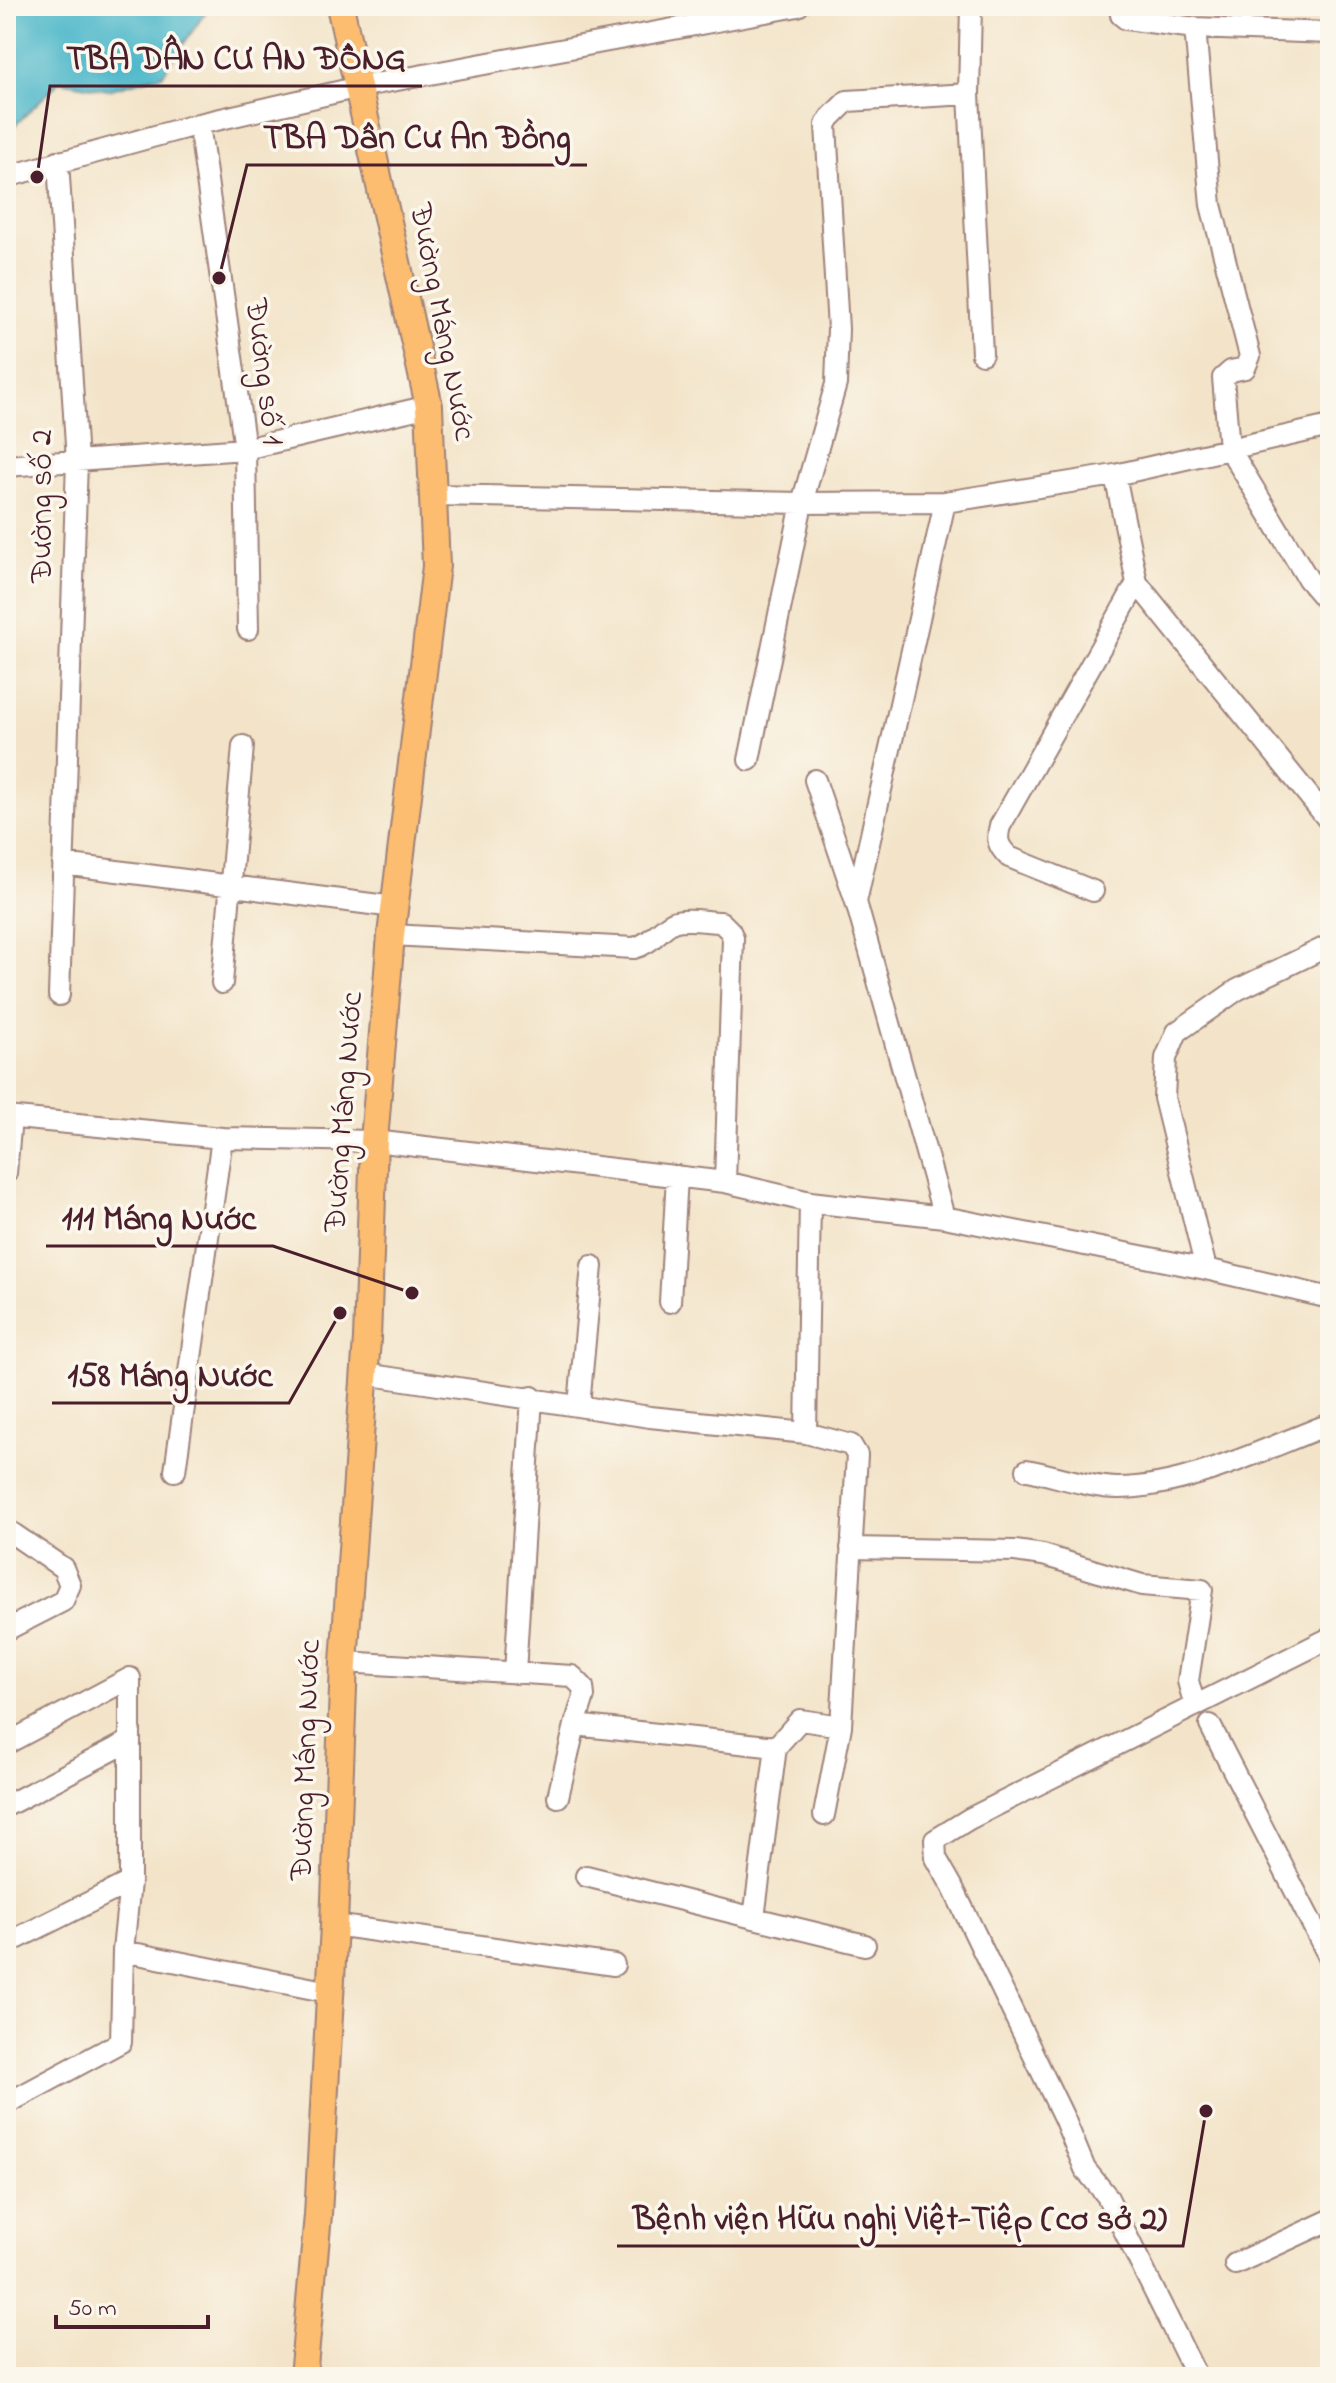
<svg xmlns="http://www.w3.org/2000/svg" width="1336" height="2383" font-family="'Indie Flower',sans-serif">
  <rect width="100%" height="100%" fill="#fbf7ec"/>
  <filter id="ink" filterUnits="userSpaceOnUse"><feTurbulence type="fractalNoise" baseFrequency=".0125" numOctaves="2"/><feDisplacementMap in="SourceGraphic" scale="16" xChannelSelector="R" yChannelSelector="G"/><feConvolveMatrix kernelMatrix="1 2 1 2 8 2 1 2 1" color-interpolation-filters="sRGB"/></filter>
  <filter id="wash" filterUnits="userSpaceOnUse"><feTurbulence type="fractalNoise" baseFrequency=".006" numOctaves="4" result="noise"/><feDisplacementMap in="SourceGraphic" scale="32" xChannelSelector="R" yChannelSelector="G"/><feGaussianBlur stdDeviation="1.8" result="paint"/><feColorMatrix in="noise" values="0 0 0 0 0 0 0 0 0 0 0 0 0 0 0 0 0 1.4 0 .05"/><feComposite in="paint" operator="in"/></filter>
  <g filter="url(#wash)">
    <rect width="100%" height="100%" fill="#f3e4c9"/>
    <path fill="#4db8ca" stroke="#4c6c7a" stroke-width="2" d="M6,6H208L209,7L162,75L108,90L60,81L6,134Z"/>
  </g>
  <g filter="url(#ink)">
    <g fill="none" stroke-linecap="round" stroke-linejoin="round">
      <g stroke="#9e827a" stroke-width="24">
        <path id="minor" d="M971,6L969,94L982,354
          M1120,6L1121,15L1126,19L1195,28L1330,33
          M1195,28L1211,205L1250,356L1245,368L1231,371L1223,378L1229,448L1308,579L1330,605
          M199,124L245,449L248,629
          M58,161L77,461L59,995
          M6,177L199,124L359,87L798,6
          M6,466L245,449L429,406
          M1115,475L1137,583L1330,822
          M435,495L802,503L945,502L1115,475L1330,426
          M749,760L802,503L836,384L838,329L826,125L830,118L847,101L969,94
          M815,780L856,902
          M63,864L394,907
          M1093,891L1009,857C998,846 996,840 1000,826L1137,583
          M391,935L634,948C651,944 658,930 673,922C686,917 707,922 721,922L730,931L733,938L725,1182
          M222,983L243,746
          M6,1117L222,1138L374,1141L725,1182L810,1202L944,1217L1206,1269L1330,1298
          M6,1173L11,1118
          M944,1217L856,902L945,502
          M1206,1269L1164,1098L1166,1058L1177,1032L1237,990L1330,945
          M670,1302L677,1176
          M365,1374L650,1417L806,1433L810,1202
          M579,1405L592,1266
          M806,1433L851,1445L857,1455L841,1726L824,1815
          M1027,1470C1055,1475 1090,1488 1118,1488C1186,1488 1266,1448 1330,1424
          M175,1471L222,1138
          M6,1529L63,1568L70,1585L63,1601L6,1630
          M851,1548L1015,1551L1043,1555L1142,1585L1202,1590L1188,1681L1195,1706
          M344,1662L572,1676L583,1687L584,1696L575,1725L776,1747
          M515,1673L532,1397
          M1210,1725L1330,1959
          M841,1726L800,1720L776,1747L754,1918L865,1945
          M6,1744L130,1678V1882L123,1951L121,2042L6,2104
          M558,1797L575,1725
          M6,1806L128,1742
          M586,1876L754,1918
          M334,1925L614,1965
          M6,1944L130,1882
          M123,1951L329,1992
          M1235,2264L1330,2220
          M1197,2377L1107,2196L1085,2169L1064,2118L952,1886L936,1858L935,1840L969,1819L1330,1638"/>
      </g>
      <g stroke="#9e827a" stroke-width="30">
        <path id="major" d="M303,2377L318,2215L334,1925L344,1662L367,1339L374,1141L391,935L436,566L429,406L340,6"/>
      </g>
      <use href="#minor" stroke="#fff" stroke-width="20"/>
      <use href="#major" stroke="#fcbd6f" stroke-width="26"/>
    </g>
  </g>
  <g text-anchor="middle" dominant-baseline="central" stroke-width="7" stroke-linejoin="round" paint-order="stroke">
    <g font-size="32" fill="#4a1f2b" stroke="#fbf7ec">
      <text transform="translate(441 322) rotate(79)">Đường Máng Nước</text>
      <text transform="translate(263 372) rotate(83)">Đường số 1</text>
      <text transform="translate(43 506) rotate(-90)">Đường số 2</text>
      <text transform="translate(345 1112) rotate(-86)">Đường Máng Nước</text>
      <text transform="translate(307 1760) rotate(-88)">Đường Máng Nước</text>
    </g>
  </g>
  <path fill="none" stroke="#4a1f2b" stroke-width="3" d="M37 177L50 86H422M219 278L247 165H587M412 1293L273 1246H46M340 1313L289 1403H52M1206 2111L1183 2246H617"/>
  <g fill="#4a1f2b" stroke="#fbf7ec" stroke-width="3">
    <circle cx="37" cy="177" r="8"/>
    <circle cx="219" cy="278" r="8"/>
    <circle cx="412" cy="1293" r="8"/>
    <circle cx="340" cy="1313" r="8"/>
    <circle cx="1206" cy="2111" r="8"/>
  </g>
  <g font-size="34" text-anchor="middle" font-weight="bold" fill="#4a1f2b" stroke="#fbf7ec" stroke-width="7" stroke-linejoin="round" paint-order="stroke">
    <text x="236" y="69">TBA DÂN CƯ AN ĐỒNG</text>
    <text x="417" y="148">TBA Dân Cư An Đồng</text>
    <text x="159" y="1229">111 Máng Nước</text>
    <text x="170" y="1386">158 Máng Nước</text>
    <text x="900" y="2229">Bệnh viện Hữu nghị Việt-Tiệp (cơ sở 2)</text>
  </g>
  <rect width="1336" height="2383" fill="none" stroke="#fbf7ec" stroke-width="32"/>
  <path d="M56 2315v12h152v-12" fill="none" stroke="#4a1f2b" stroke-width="4"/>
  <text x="68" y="2315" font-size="24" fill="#4a1f2b" stroke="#fbf7ec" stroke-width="6" paint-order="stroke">50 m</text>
</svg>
